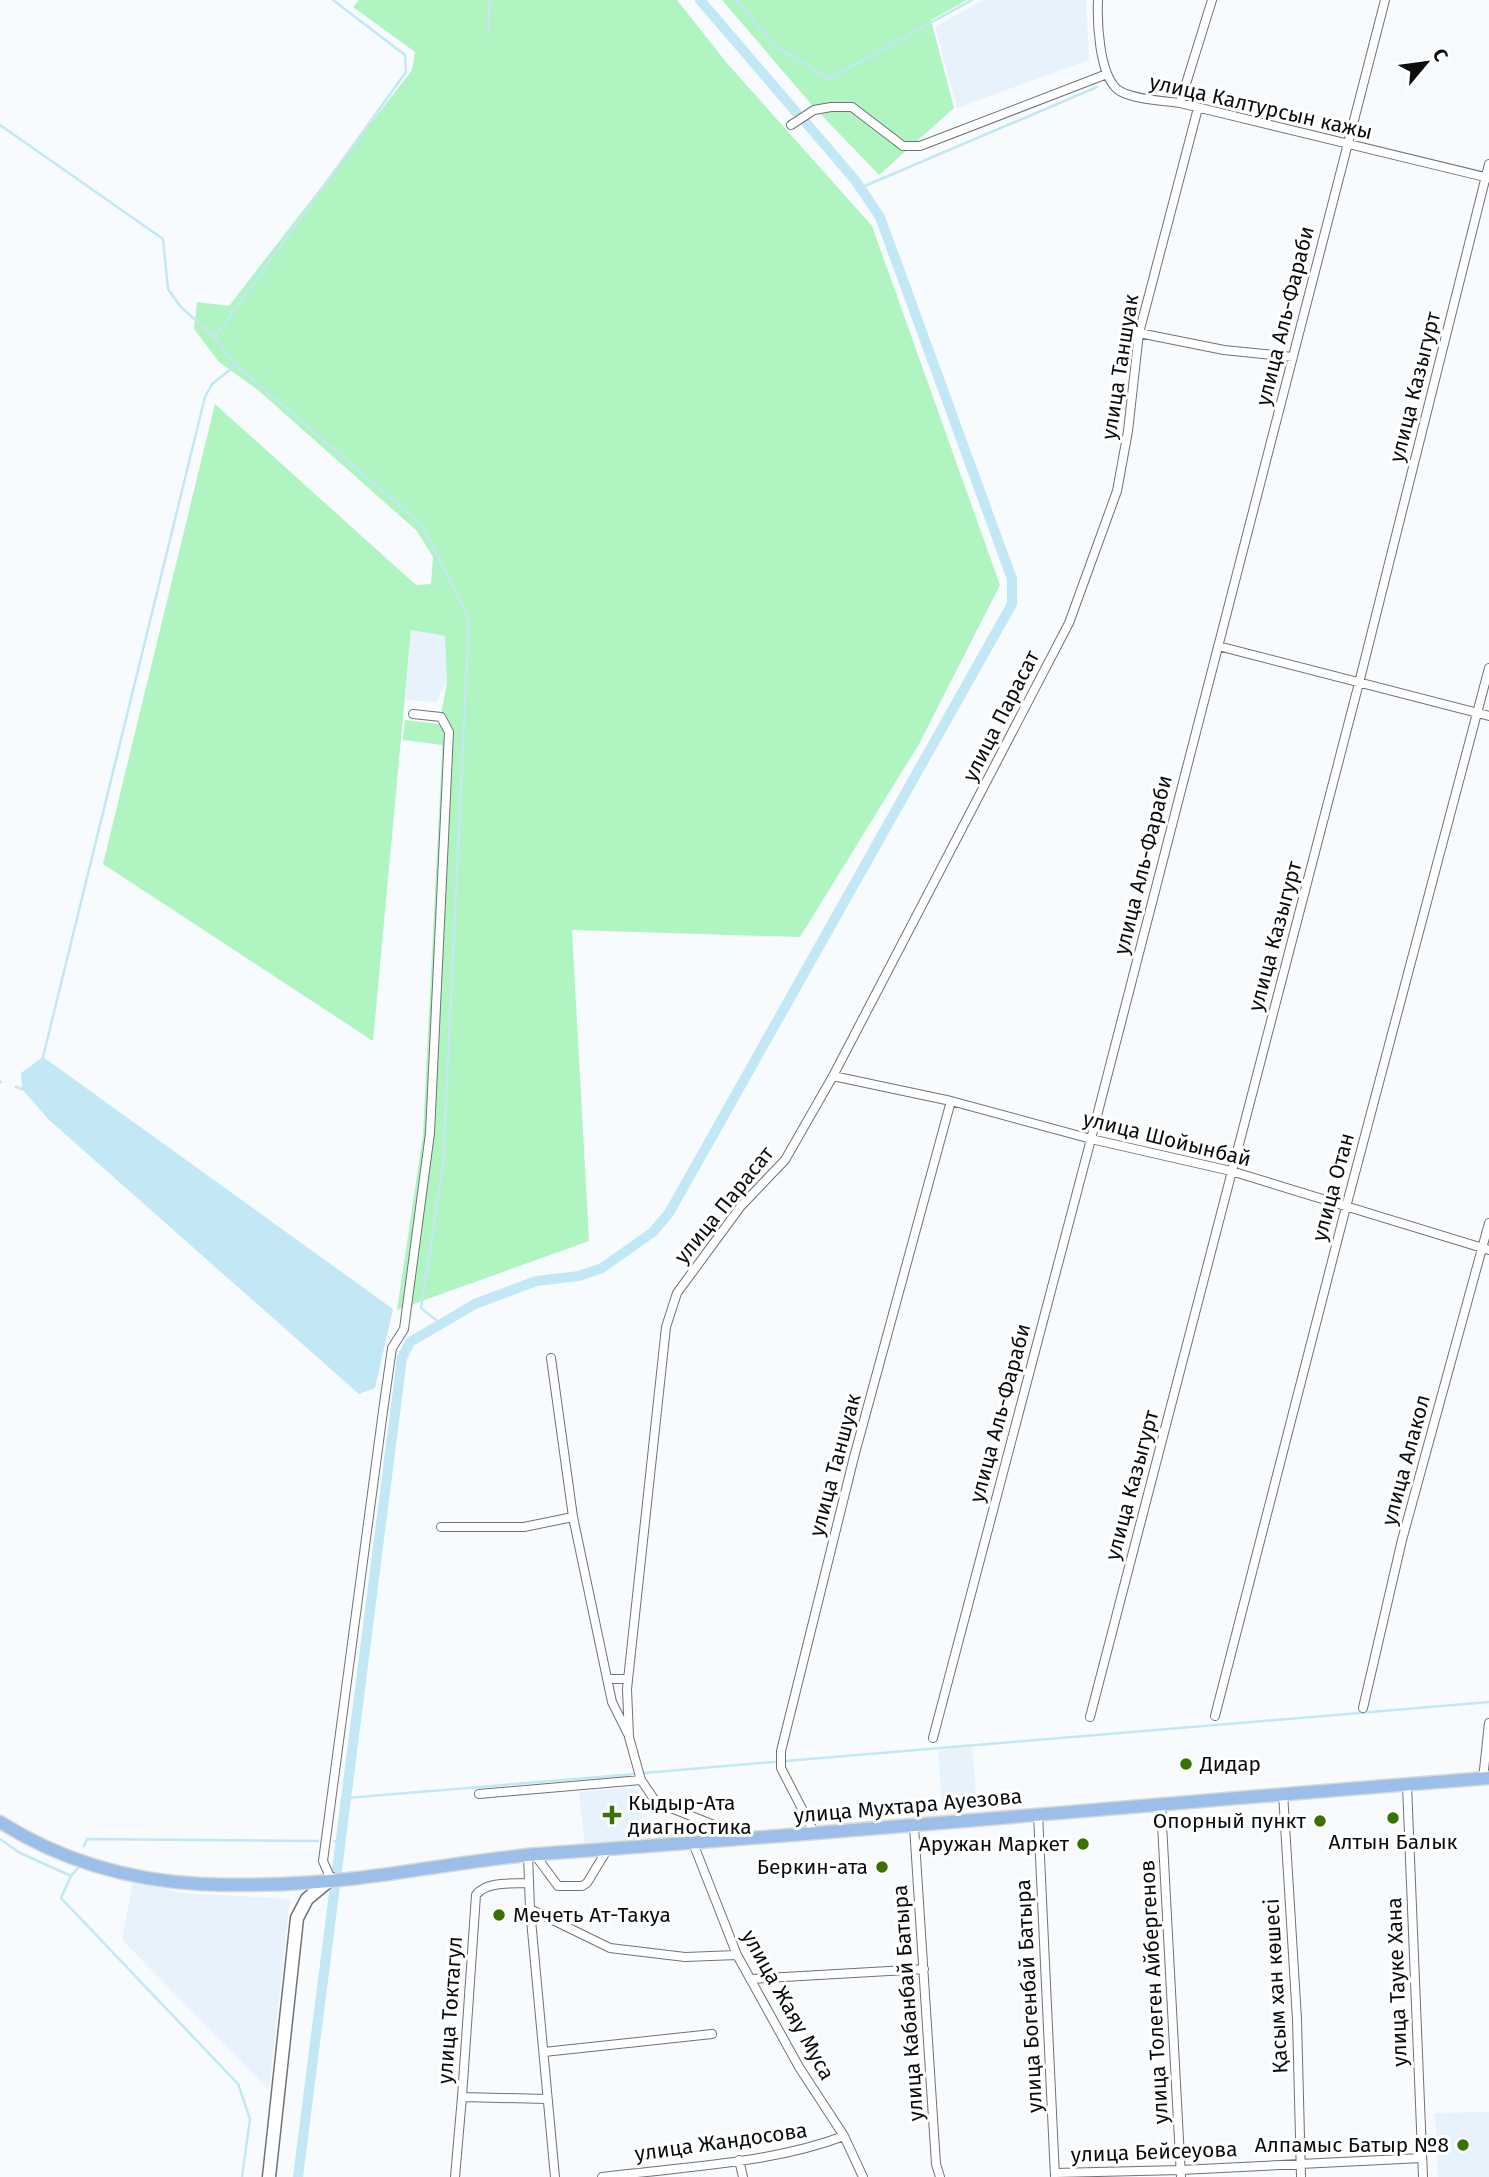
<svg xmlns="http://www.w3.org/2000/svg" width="1489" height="2177" font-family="'Fira Sans',sans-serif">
  <rect width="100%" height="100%" fill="#f7fbfe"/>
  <path fill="#e7f2fc" d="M983,0H1086L1089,60L957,108L935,27Z
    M411,630L445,636L447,681L436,702L405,700Z
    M972,1747L977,1804L942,1807L938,1750Z
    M624,1788L638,1791L645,1839L585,1844L579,1792Z
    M133,1881L182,1893L290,1899L269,2090L122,1940Z
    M1489,2112V2177H1438L1435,2113Z"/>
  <path fill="#b0f4c1" d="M359,0H677L726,62L872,226L1000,585L919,744L800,937L572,930L589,1241L397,1310L423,1135L442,752V745L403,740L405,720L439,724L447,683L445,636L411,630L373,1041L103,864L215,404L416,585L431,584L433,557L417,531L258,390L219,362L194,329L197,302L229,306L412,70L415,52L353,7Z
    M722,0H967L931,20L954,108L879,175L811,104Z"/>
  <path fill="#c2e7f5" d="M43,1057L393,1309L375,1388L359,1394L49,1120L22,1089L21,1073Z"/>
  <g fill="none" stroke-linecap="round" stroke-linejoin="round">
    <path stroke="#c2e7f5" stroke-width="2.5" d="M736,0L775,46L829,79L972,0
      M488,32L490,0
      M0,125L163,239L168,289L180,306L215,338L236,365L422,525L469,618L443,1166L421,1308L440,1323
      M860,188L1097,87
      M215,337L406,72L405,55L333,0
      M43,1057L205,397L212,384L236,365
      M0,1081L1,1082
      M16,1087L22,1089
      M643,1773L1489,1702
      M346,1798L636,1774
      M0,1839L20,1853L71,1876
      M334,1841L341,1842
      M84,1846L87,1839L318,1841
      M78,1868L71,1876L61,1898L238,2084L250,2119L242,2177"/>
    <path stroke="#c2e7f5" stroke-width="10" d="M700,0L796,112
      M298,2177L402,1358L410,1342L475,1304L536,1281L579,1276L602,1268L653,1232L669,1213L1012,604V579L880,217L855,180L807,124"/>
    <g stroke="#6f7377" stroke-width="10">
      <path id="street" d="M1098,0C1097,22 1099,73 1117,89C1128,99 1165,101 1180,103L1489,178
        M1180,103L1212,0
        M791,125L814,110L831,107H852L903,146H920L1107,74
        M1139,333L1224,350L1293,357
        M1218,646L1489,716
        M833,1076L951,1101L1091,1139L1231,1171L1489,1250
        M551,1358L573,1517L612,1702L628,1734
        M441,1527H524L573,1517
        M607,1679H628
        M1363,1708L1402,1540L1489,1223
        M1215,1716L1346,1207L1489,668
        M1090,1717L1359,683L1489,164
        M933,1738L1091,1139L1385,0
        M1483,1779L1489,1723
        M1407,1785L1423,2177
        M1283,1793L1297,2019L1301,2177
        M479,1794L641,1780
        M1161,1805L1181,2177
        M1038,1814L1055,2177
        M914,1826L936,2164L940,2177
        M815,1834L781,1768V1751L854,1457L951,1101
        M744,1837L656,1802L641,1780L629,1737L627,1689L666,1327L677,1293L741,1206L785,1160L833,1076L1069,623L1117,491L1128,431L1139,333L1198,108
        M693,1843L737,1955L799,2067L844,2136L863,2177
        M528,1855L530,1909L555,2177
        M535,1855L558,1886H582L587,1883L607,1850
        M331,1879L323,1861L383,1411L392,1348L404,1329L430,1133L449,732L441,717L413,714
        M528,1883C512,1884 486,1881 476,1895L462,2097L547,2099
        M530,1909L610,1948L685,1957L737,1955
        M751,1979L924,1969
        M544,2052L712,2034
        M739,2160L743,2177
        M1055,2173L1181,2170L1422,2158
        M455,2177L462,2097
        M602,2177C680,2167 770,2164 844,2136"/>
    </g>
    <g stroke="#6f7377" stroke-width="15">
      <path id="secondary" d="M269,2177L297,1918L307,1899L331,1879"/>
    </g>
    <g stroke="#d8d8d8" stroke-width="15">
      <path id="primary" d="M0,1822C60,1860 128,1880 200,1884C250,1886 309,1884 358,1878C419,1871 478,1859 539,1854C856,1832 1172,1802 1489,1778"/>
    </g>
    <use href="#street" stroke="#fff" stroke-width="8"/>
    <use href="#secondary" stroke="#fff" stroke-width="12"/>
    <use href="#primary" stroke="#9bbfe9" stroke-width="12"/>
  </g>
  <g fill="#387202" stroke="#fff" stroke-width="2.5">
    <circle cx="1186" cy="1764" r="7"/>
    <path d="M608.5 1804.5h7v7h7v7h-7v7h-7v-7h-7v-7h7z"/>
    <circle cx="1393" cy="1818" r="7"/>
    <circle cx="1320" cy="1821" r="7"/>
    <circle cx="1083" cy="1844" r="7"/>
    <circle cx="882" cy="1867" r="7"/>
    <circle cx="499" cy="1915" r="7"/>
    <circle cx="1463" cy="2145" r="7"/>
  </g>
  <g text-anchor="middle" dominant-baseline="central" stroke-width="6" stroke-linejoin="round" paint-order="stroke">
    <g font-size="21" fill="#0a0c0d" stroke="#fff">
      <text transform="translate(1261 107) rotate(13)">улица Калтурсын кажы</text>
      <text transform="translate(1285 316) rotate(-76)">улица Аль-Фараби</text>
      <text transform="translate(1120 367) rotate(-81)">улица Таншуак</text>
      <text transform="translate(1415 387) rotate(-76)">улица Казыгурт</text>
      <text transform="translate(1001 716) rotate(-63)">улица Парасат</text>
      <text transform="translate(1143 865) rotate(-76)">улица Аль-Фараби</text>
      <text transform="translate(1275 936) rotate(-75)">улица Казыгурт</text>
      <text transform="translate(1167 1139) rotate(14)">улица Шойынбай</text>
      <text transform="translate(1333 1187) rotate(-75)">улица Отан</text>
      <text transform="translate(724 1205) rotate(-51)">улица Парасат</text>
      <text transform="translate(1000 1413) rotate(-75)">улица Аль-Фараби</text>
      <text transform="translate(1406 1460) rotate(-75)">улица Алакол</text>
      <text transform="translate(835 1465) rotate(-75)">улица Таншуак</text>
      <text transform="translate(1132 1485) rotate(-75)">улица Казыгурт</text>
      <text transform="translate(908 1806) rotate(-5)">улица Мухтара Ауезова</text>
      <text transform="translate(1397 1982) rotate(-92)">улица Тауке Хана</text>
      <text transform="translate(1276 1986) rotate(-93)">Қасым хан көшесі</text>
      <text transform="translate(1154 1992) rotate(-93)">улица Толеген Айбергенов</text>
      <text transform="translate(1029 1996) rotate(-93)">улица Богенбай Батыра</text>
      <text transform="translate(908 2003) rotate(-94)">улица Кабанбай Батыра</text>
      <text transform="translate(788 2005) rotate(61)">улица Жаяу Муса</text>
      <text transform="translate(450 2010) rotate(-86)">улица Токтагул</text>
      <text transform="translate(721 2142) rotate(-8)">улица Жандосова</text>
      <text transform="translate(1154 2152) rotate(-2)">улица Бейсеуова</text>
    </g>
    <g font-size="21" fill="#0a0c0d" stroke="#fff" text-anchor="end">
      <text x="1200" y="1764" text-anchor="start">Дидар</text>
      <text x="628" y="1803" text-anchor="start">Кыдыр-Ата<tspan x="628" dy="24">диагностика</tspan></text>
      <text x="1306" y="1821">Опорный пункт</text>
      <text x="1393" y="1842" text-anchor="middle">Алтын Балык</text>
      <text x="1069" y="1844">Аружан Маркет</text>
      <text x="868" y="1867">Беркин-ата</text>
      <text x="513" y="1915" text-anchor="start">Мечеть Ат-Такуа</text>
      <text x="1449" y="2145">Алпамыс Батыр №8</text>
    </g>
  </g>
  <g transform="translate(1426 63) rotate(61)" stroke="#ffffff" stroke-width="5" paint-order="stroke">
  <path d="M0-5L12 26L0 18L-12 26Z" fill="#0a0c0d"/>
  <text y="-10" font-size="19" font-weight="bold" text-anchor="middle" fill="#0a0c0d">С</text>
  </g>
</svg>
